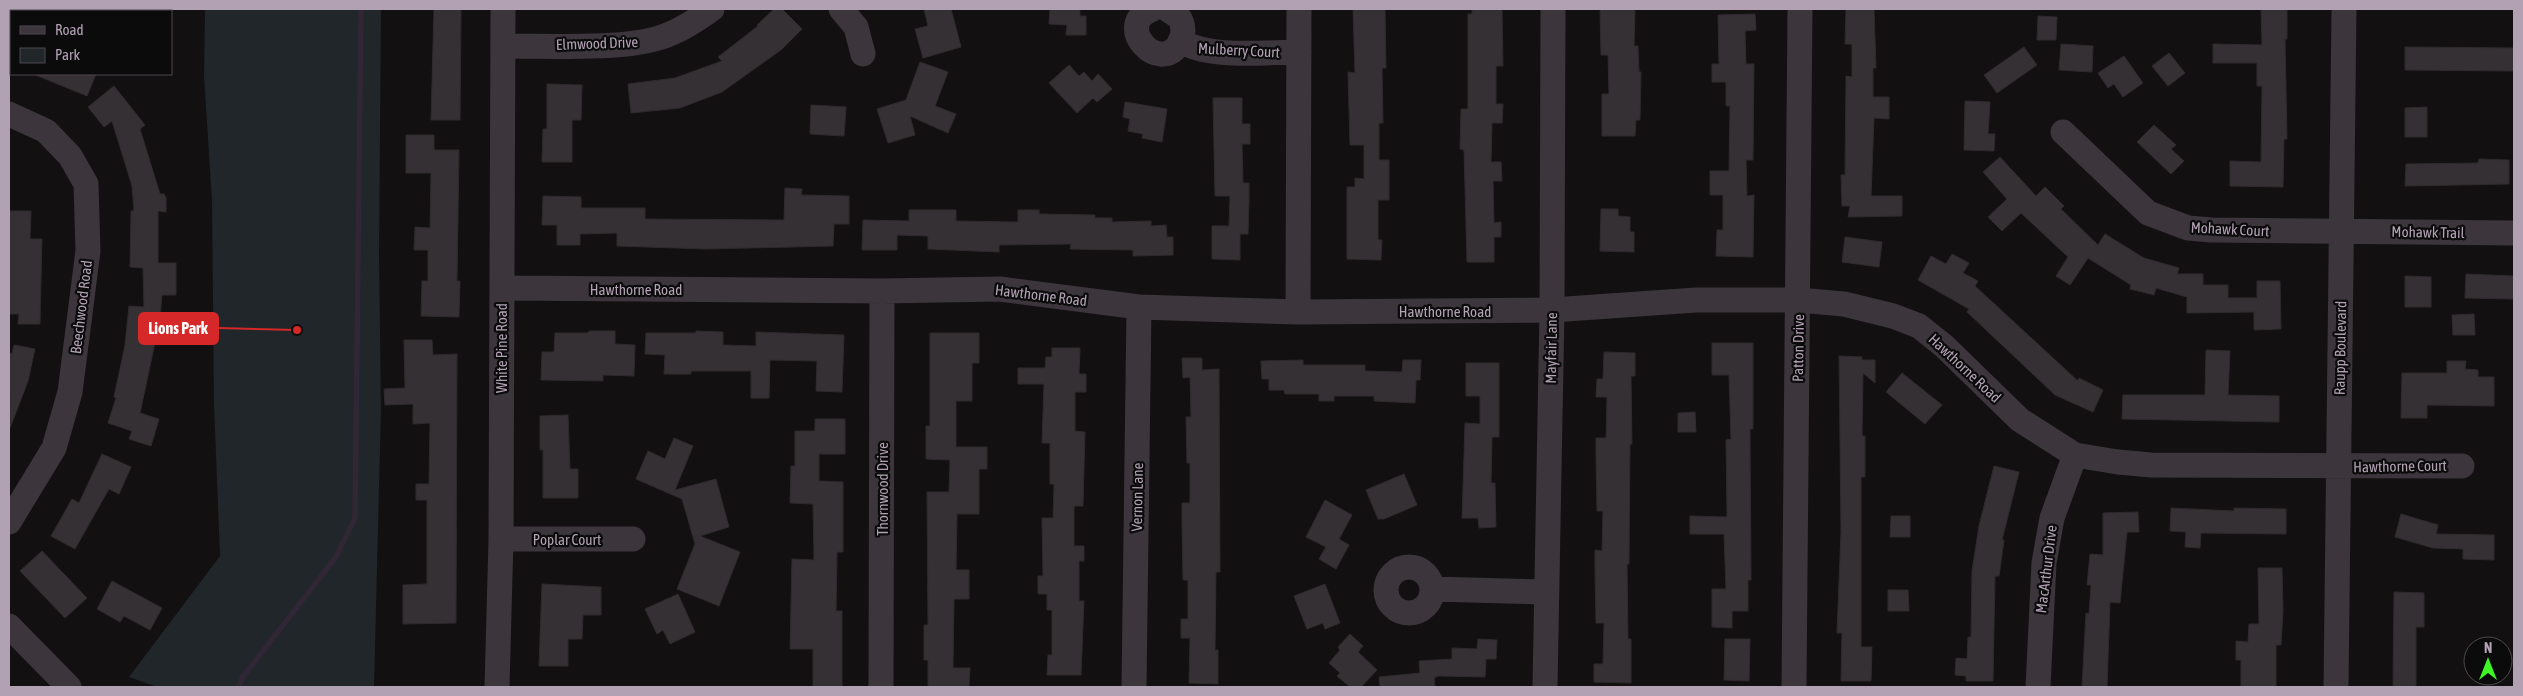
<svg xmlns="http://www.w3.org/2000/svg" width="2523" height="696" font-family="'Asap Condensed',sans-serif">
  <rect width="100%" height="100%" fill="#121011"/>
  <path fill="#202629" d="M205,9H381L379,255L381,409L374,687H157L129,677L220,556L214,405L212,201L204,76Z"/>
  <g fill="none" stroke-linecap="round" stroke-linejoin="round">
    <path stroke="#302635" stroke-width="5.5" d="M239,687L242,678L336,557L355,518L361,9"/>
  </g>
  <path fill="#343033" stroke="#2e2a2d" d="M434,9H461L460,120H431Z
    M774,9H782L802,29L781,50L722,92L680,108L631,113L628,84L675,78L722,61L718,57L758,26L757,25Z
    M924,9H951L961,47L923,58L915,29L928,26Z
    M1050,9H1080V16H1086V35H1066L1067,25L1049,24Z
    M1353,9H1385L1386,68H1382L1383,123H1379V160H1389V200H1378V240H1382L1381,260L1347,259V187H1355V178L1364,179V145H1350L1348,72L1355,73Z
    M1472,9H1502L1503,66H1496V104H1503L1502,123H1492L1491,162H1501L1502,181H1493L1494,223L1501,222V237H1494V262H1467L1464,150L1460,149L1461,109H1468V14H1472Z
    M1600,9H1635L1634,46H1638L1639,72H1641L1640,120H1636L1635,136H1602V94H1609L1608,55H1601Z
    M1846,9H1874L1876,68H1873V97H1889V119L1874,118L1871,196H1902V216L1848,217L1850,206H1842L1841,175H1845L1846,76L1852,77V44H1845Z
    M2261,9H2287V39H2285L2287,139H2284L2283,187L2230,186V161L2261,162L2262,86H2257V63H2213V44L2262,45Z
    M1755,14L1756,30L1745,31L1746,64H1754L1753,160H1746L1747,196L1754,195L1753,257L1716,256L1717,230H1723V195H1710V171H1729L1730,106H1726V82H1712V64H1719L1718,15Z
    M2038,16L2057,17L2056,40H2037Z
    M2061,44L2093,46L2092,72L2059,70Z
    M2024,47L2037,65L1997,93L1984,75Z
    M2405,47L2514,48V71L2405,70Z
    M2169,53L2185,73L2168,86L2152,66Z
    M2124,56L2143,83L2123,97L2114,84L2108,88L2098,73Z
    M920,62L948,72L935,106L956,114L948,133L910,116L915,135L888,143L877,109L906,100Z
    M1069,65L1079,76L1084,72L1092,81L1098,74L1112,89L1097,102L1093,98L1077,113L1049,83Z
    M33,74H96L87,96Z
    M547,84L582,85L581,120H572V162H542L543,129H547Z
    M114,86L145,125L140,129L160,194H164L166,198V212L158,211V263H176V295H162L158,338H156L140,413L159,419L151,446L129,439L132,431L108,423L116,398L114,397L125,345L129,306L144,307L143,268L130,267L131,211H134L132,186L112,121L104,127L88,107Z
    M1213,98H1242V124H1250V144H1242L1243,183H1249V201L1248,234H1240V260L1212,259V226H1229L1230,196H1215Z
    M1965,101L1990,102L1988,134H1995L1994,151L1964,150Z
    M1125,102L1167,109L1162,142L1142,138L1143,134L1128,131L1130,119L1123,117Z
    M811,105L846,107L844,136L810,134Z
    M2427,107V137H2405V108Z
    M2154,125L2176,145L2171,149L2184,161L2171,174L2137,142Z
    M406,135H434V150H459L457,281H460L459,317L421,316L422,281H428V250H414L415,227L430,228L431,173H406Z
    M2000,157L2036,196L2045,187L2064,206L2061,209L2098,245L2105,234L2144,258L2179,268L2177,274H2203V285H2228V298H2257V281H2280L2281,329L2254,330V312L2187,313V297L2156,288L2154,295L2130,289L2131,285L2088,258L2070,285L2056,276L2068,257L2021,213L2002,231L1988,217L2007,199L1983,172Z
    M2479,159L2509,160V184L2405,186L2406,164L2478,163Z
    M785,188L802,189L801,195L849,196V224H834L833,246L706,249L617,246V233L580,234V245H557V225H542L543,196L581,197V208H645V219L784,220Z
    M1601,209H1618V216L1630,217V232H1634V252L1600,251Z
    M909,210H956V221L1018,222V210H1039V214L1095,215V218H1112V222L1151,221V226L1166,225L1167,237H1173V255L1133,256V250L1070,249L1071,244L999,245V252L928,249V236L897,235V250H862L863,220L909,221Z
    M9,211H31L30,239H42L40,324H18L19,314H9Z
    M1845,237L1882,242L1879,267L1842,262Z
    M1952,254L1969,263L1963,273L1978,281L1975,286L2078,381L2079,378L2103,390L2093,412L2055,395L1967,312L1969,309L1918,280L1931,256L1946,264Z
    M2466,274L2514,276V299L2465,298Z
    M2405,276L2431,277V307H2405Z
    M2474,314L2475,335H2453L2452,315Z
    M589,331H615V344L635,345L634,376L603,375V381L541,380L542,352H554L555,333H588Z
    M696,331L723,332V345L756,346V332L844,335L842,392L816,391L817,361L770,360L769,398H751V371H691V374H664L665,355L645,354L646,333H696Z
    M930,333H979V363H972V401H956V447H987V469H979V514H957L956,570H969V599H954L953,668H970L969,687H928V660H924V625H928L927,492H949L950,460L926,459V426H930Z
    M404,340H432L433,355L457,354L456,623L403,624V585L427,584V500H416V484H429L430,423L413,424V404L385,405L384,389L405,388Z
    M1712,343H1753V429H1750L1751,580H1748V611H1732V628L1712,627V589H1726L1724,534H1690V516L1727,517L1726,440L1731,439L1729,375H1712Z
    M14,345L35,349L28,381L10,428L9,353L12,354Z
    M1052,348H1080L1079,374H1086V392H1075V431L1085,432L1083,506H1074V546H1084V561H1079V601H1084L1081,675H1047L1048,655H1052V610H1047V594H1038V576H1043L1042,518H1053L1054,484H1050V443H1042L1044,384H1018V368H1045L1046,357H1052Z
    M2206,350L2230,351L2228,395L2279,396V422L2122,419L2123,395H2205Z
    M1604,352L1635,353V376H1631L1632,444H1630L1629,564H1627L1628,639H1631V683L1594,682V664H1603L1604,623H1596L1595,569V550L1602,551L1603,511H1597L1596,455V438H1606L1607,397H1596L1597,379H1603Z
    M1839,356L1862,357V360H1875V383L1863,373L1862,436H1865V477H1861V647H1872L1871,681H1841L1842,633H1837L1841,533Z
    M1182,358H1202V370L1219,369L1220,572H1216L1215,650H1218V684L1189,683L1190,638H1181V619H1188V580H1183L1182,524V503H1190V463H1187L1186,417H1191L1190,377L1183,378Z
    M1303,360V365H1365V371L1402,372L1403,360H1421L1420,380H1416L1415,403L1374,401V396H1334V401H1319V394H1285L1284,390H1269V379H1262L1261,361Z
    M2447,361H2466L2465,369L2478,370V377H2494V406L2427,405V418H2401L2402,373H2447Z
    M1466,363H1499V437H1492L1491,483H1495L1496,527L1479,528L1478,518H1462L1465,423L1480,424V396H1466Z
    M1902,373L1942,405L1925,424L1886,392Z
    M1695,412L1696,432H1678V413Z
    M568,415L570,469H578V498H543V450H540V416Z
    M815,419H845V454H819V481L843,482V552H837L836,611H842V687H813V649H790L792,559L814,560L813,504L790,503L791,466H795V431H815Z
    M674,438L693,446L675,490L716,479L729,527L700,536L740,552L719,606L677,589L695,544L682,499L636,479L648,451L665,459Z
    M102,454L131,467L119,494L109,489L75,549L51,536L72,499L79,503Z
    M1994,466L2019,472L2002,540H2004L1999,576H1995L1993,681H1966V676L1955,675L1956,658L1967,659L1968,637H1971L1972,571L1979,526Z
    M1404,474L1417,505L1384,519H1378L1366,490Z
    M1325,500L1352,515L1339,539L1349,545L1336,569L1319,559L1326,547L1306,537Z
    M2171,508L2234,511V508L2286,509V534L2201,533L2200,548L2185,547L2186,532L2170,531Z
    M2138,512L2139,532H2127L2120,603L2110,602L2107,687H2082L2086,613L2089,614L2091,585H2087L2090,554L2103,555V513Z
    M2401,514L2438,525L2436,534L2494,535V560L2463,559V549L2433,548L2395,537Z
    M1891,516H1910V537H1890Z
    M42,551L87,598L65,618L20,571Z
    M2258,568H2282L2283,611L2281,645H2276V687H2241V660H2236V641L2248,642L2249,624H2259Z
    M112,581L162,608L150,630L124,616L120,622L97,609Z
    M542,584L601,587V615H583L582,639H568V666H539Z
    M1325,584L1340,623L1325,629L1323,623L1307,629L1294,596Z
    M1888,590H1908L1909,611H1888Z
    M2394,592L2424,593V627H2416V687H2393Z
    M678,594L695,632L670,644L663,630L657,634L645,609Z
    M1350,634L1363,646L1358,652L1377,670L1361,687H1350L1337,676L1340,673L1329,663L1340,650L1338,647Z
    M1478,639L1497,640L1496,659H1486L1485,677L1438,676L1434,678L1435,687H1380L1379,677L1420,673L1419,661L1452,659V648L1477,649Z
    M1725,639H1750L1749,681L1724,680Z"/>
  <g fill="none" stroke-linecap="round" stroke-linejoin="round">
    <path stroke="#3c353b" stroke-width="25" d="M841,9L856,27L863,54
      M1153,9C1111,24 1160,78 1180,42C1184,34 1184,25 1179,17L1167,9
      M1180,41C1211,59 1263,52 1299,52
      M503,46C550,45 632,52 672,33C687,27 699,18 712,9
      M9,114L46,131L70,156L86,184L88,251L70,392L54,448L9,522
      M2063,132L2148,213L2188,228L2211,230L2514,233
      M502,288L882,291L1000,289L1139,307L1298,312L1552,310L1696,300H1798L1844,304L1893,316L1919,326L1944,346L2020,420L2075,455L2118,462L2151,465L2462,466
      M1298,312L1299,9
      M501,539H633
      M1386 590a23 23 0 1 1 46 0a23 23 0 1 1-46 0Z
      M1432,589L1546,592
      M9,626L69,687
      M497,687L501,539L503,9
      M881,687L882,291
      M1134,687L1139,307
      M1545,687L1552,310L1553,9
      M1794,687L1800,9
      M2038,687L2044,563L2052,518L2075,455
      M2336,687L2344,9"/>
  </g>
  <g text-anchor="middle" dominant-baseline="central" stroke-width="4.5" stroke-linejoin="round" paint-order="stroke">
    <g font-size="15" fill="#b1a1b3" stroke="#0c0b0c">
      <text transform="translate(597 43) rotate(-2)">Elmwood Drive</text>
      <text transform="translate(1239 50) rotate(3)">Mulberry Court</text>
      <text transform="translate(2230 229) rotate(3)">Mohawk Court</text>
      <text transform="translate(2428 232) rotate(1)">Mohawk Trail</text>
      <text x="636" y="289">Hawthorne Road</text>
      <text transform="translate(1041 295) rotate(7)">Hawthorne Road</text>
      <text transform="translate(81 307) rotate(-83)">Beechwood Road</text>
      <text x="1445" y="311">Hawthorne Road</text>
      <text transform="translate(501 348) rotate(-90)">White Pine Road</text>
      <text transform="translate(1551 348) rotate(-89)">Mayfair Lane</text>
      <text transform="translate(1798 348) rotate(-89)">Patton Drive</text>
      <text transform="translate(2340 348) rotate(-89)">Raupp Boulevard</text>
      <text transform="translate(1965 368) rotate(43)">Hawthorne Road</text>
      <text transform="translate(2400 466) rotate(-1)">Hawthorne Court</text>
      <text transform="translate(882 489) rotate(-90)">Thornwood Drive</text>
      <text transform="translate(1137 497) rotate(-89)">Vernon Lane</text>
      <text x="567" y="539">Poplar Court</text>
      <text transform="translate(2046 569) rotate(-83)">MacArthur Drive</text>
    </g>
  </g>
  <path fill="none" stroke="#d62828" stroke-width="2" d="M297 330L218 328"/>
  <circle fill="#d62828" stroke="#0c0b0c" stroke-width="2" cx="297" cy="330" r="5"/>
  <rect fill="#d62828" stroke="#d62828" stroke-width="2" x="139" y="313" width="79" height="31" rx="5"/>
  <g font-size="16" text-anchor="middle" font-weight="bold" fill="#fff">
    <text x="178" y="334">Lions Park</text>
  </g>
  <rect width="2523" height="696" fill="none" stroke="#b1a1b3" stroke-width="20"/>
  <rect x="10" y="10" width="162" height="65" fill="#0c0b0c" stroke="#4e474f"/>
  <rect x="20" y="26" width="25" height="8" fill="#3c353b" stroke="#4e474f"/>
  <text x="55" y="35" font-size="15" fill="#b1a1b3">Road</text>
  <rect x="20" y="48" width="25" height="15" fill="#202629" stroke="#4e474f"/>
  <text x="55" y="60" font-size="15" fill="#b1a1b3">Park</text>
  <g transform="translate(2488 661)"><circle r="24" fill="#0c0b0c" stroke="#4e474f"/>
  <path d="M0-4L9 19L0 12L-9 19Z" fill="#3ef525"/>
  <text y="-8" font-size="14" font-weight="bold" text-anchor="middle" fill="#b1a1b3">N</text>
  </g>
</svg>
